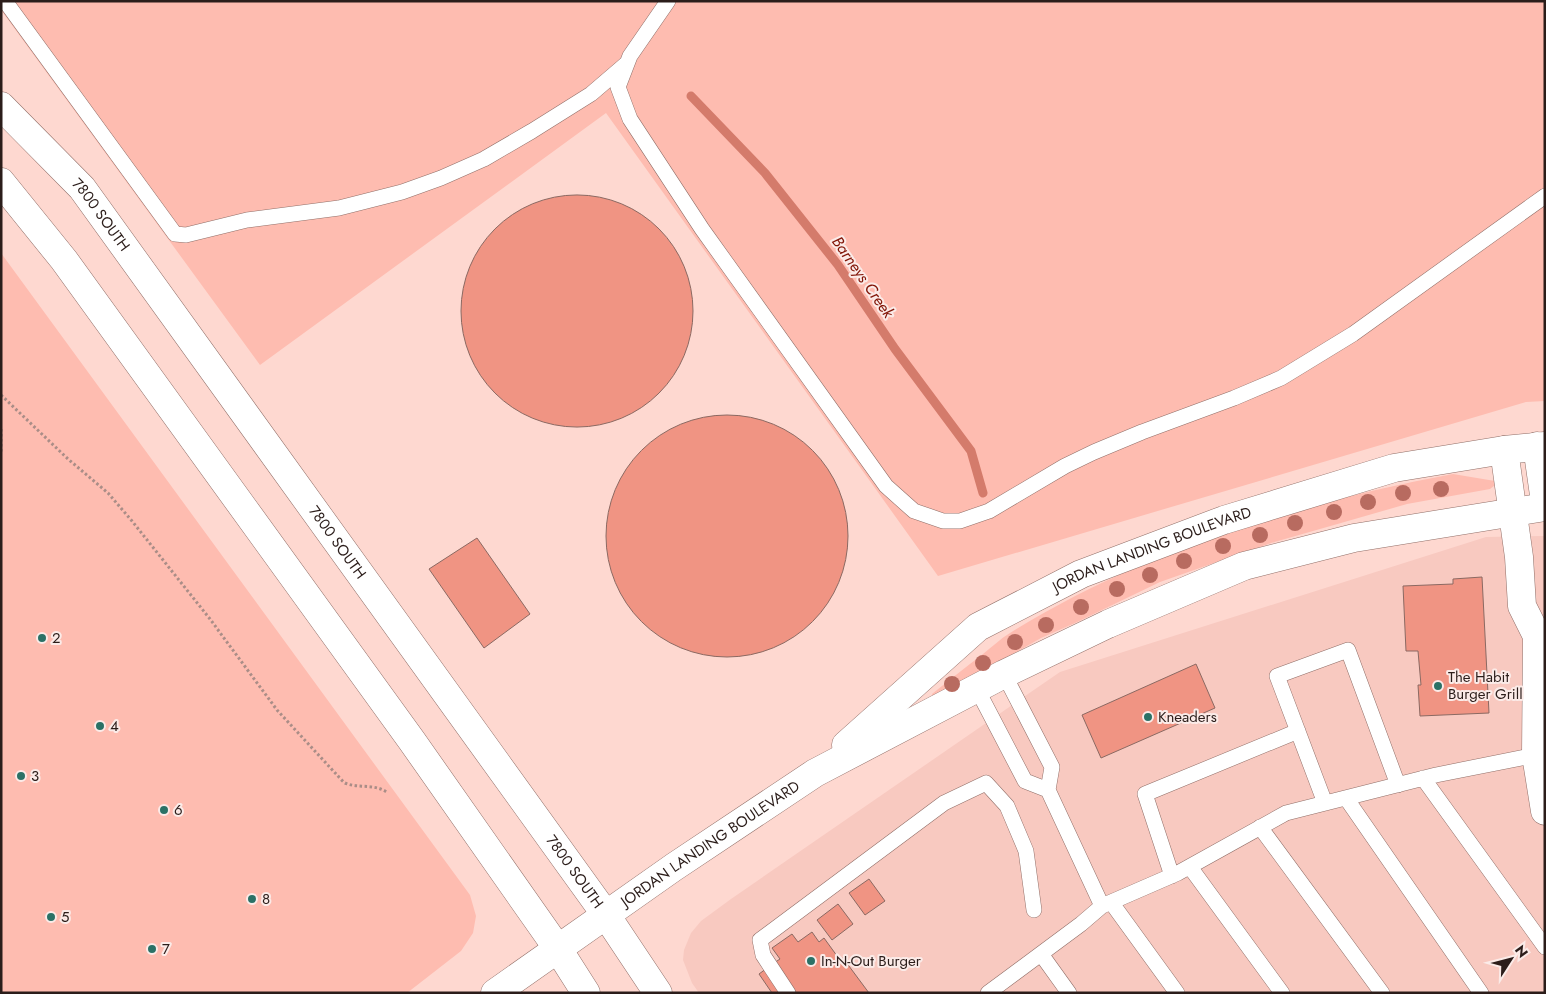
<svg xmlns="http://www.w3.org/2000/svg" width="1546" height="994" font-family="Jost,sans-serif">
  <rect width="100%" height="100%" fill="#fed8d0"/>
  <path fill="#f8c9c0" d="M1545,536V993H699L692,983L683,960L684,950L691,933L701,921L731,899L1060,672L1486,537Z"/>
  <path fill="#febcb0" d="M1,1H1545V401L1526,402L938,576L606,113L260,365L1,10Z
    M1,253L470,895L476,916L473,933L461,951L407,993H1Z
    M1453,474L1495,481V485L1490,489L1407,504L1334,525L1271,543L1160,582L1075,623L1041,638L932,700V694C949,680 966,667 983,654C992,647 1000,639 1010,633C1141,551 1302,502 1453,474Z"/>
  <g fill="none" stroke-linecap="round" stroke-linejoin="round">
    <path stroke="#d47b6b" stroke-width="9" d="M691,96L765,173L838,265L895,349L971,451L983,493"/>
  </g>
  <path fill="#f09483" stroke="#8b6962" d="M461 311a116 116 0 1 1 232 0a116 116 0 1 1-232 0Z
    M606 536a121 121 0 1 1 242 0a121 121 0 1 1-242 0Z
    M477,538L530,614L484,648L429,569Z
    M1482,577L1489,713L1420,716L1418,685H1421L1418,651H1406L1403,586L1453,584V579Z
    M1196,664L1215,708L1101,758L1082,715Z
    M869,879L885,901L865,915L849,893Z
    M838,904L853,924L832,940L817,920Z
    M812,932L819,942L824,938L840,960L843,958L869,993H796L774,963L780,959L772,948L792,934L798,942Z
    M774,963L796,993H772L759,974Z"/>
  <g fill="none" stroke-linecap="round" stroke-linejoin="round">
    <g stroke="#916f68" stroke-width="16">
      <path id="service" d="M5,1L175,234L186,235L247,220L339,208L402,192L441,178L484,159L532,131L591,94L626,64
        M668,1L630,56L618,87L630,119L702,229L886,486L914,511L943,521H960L989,511L1065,466L1094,452L1142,432L1234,398L1281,378L1353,334L1545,196
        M1004,674L1052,767L1048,790L1102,906
        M977,689L1025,781L1048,790
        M1423,778L1545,947
        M1346,798L1481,993
        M1325,803L1277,676L1348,650L1398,785
        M1260,827L1382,993
        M1190,867L1282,993
        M1172,876L1145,794L1298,731
        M1111,902L1177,993
        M1041,954L1069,993
        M788,993L763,955L760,940L944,803L986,783L1007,806L1026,851L1034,910
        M988,993L1081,924L1102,906L1178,873L1286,813L1436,775L1541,754"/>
    </g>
    <g stroke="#916f68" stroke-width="29">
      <path id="minor" d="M1537,446L1545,502
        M1504,450L1519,557L1522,606L1537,636L1536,755L1545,811"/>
    </g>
    <g stroke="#916f68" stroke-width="29">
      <g id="secondary">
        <path id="s1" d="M846,745L978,627L1081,574L1224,520L1394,468L1504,450L1545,446"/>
        <path id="s2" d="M495,993L674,867L815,773L1004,674L1108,624L1244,566L1354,538L1545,507"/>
      </g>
    </g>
    <g stroke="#916f68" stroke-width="29">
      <g id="primary">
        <path id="s3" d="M1,106L82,188L606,915L658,993"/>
        <path d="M1,182L64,260L412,741L558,949L586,993"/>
      </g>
    </g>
    <path stroke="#aa8d87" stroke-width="3" stroke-dasharray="2.5 2.5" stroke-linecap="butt" d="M1,395L68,459L108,493L132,521L210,619L277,710L337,775C339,777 342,781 345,783C359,789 375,783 388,793
      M1,429V453"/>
    <use href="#service" stroke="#fff" stroke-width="15"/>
    <use href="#minor" stroke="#fff" stroke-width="28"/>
    <use href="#secondary" stroke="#fff" stroke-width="28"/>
    <use href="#primary" stroke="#fff" stroke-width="28"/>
  </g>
  <g fill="#b86b60">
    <circle cx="1441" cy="489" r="8"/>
    <circle cx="1403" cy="493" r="8"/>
    <circle cx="1368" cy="502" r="8"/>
    <circle cx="1334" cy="512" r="8"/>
    <circle cx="1295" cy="523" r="8"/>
    <circle cx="1260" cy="535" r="8"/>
    <circle cx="1223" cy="546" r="8"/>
    <circle cx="1184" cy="561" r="8"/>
    <circle cx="1150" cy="575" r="8"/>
    <circle cx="1117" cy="589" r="8"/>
    <circle cx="1081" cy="607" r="8"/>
    <circle cx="1046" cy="625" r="8"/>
    <circle cx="1015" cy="642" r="8"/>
    <circle cx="983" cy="663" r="8"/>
    <circle cx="952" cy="684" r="8"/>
  </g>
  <g fill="#2b7166" stroke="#fbebe8" stroke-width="2">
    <circle cx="42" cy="638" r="5"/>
    <circle cx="1438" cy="686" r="5"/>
    <circle cx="1148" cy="717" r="5"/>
    <circle cx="100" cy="726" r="5"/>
    <circle cx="21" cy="776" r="5"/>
    <circle cx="164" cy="810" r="5"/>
    <circle cx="252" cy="899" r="5"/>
    <circle cx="51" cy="917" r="5"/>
    <circle cx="152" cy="949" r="5"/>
    <circle cx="811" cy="961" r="5"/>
  </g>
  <g text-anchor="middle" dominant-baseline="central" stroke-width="4" stroke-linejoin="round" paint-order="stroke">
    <g font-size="15" fill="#2b1d1a" stroke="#fbebe8">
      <text stroke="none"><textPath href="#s3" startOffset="148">7800 SOUTH</textPath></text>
      <text stroke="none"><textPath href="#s3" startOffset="552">7800 SOUTH</textPath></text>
      <text stroke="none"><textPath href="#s1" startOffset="368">JORDAN LANDING BOULEVARD</textPath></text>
      <text stroke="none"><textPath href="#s2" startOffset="262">JORDAN LANDING BOULEVARD</textPath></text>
      <text stroke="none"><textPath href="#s3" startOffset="958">7800 SOUTH</textPath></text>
    </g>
    <g font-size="15" fill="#2b1d1a" stroke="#fbebe8" text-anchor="start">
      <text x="52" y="638">2</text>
      <text x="1448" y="677">The Habit<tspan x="1448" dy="17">Burger Grill</tspan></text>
      <text x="1158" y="717">Kneaders</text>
      <text x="110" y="726">4</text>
      <text x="31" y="776">3</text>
      <text x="174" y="810">6</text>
      <text x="262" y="899">8</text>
      <text x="61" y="917">5</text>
      <text x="162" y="949">7</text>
      <text x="821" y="961">In-N-Out Burger</text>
    </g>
    <g font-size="16" font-style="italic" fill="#821507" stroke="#fbebe8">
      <text transform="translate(863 277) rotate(55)">Barneys Creek</text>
    </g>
  </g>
  <rect width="1546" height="994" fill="none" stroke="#2b1d1a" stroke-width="5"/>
  <g transform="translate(1511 959) rotate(54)" stroke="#fbebe8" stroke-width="4" paint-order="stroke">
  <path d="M0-4L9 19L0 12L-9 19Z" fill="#2b1d1a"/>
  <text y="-8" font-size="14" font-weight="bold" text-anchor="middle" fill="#2b1d1a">N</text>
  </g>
</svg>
